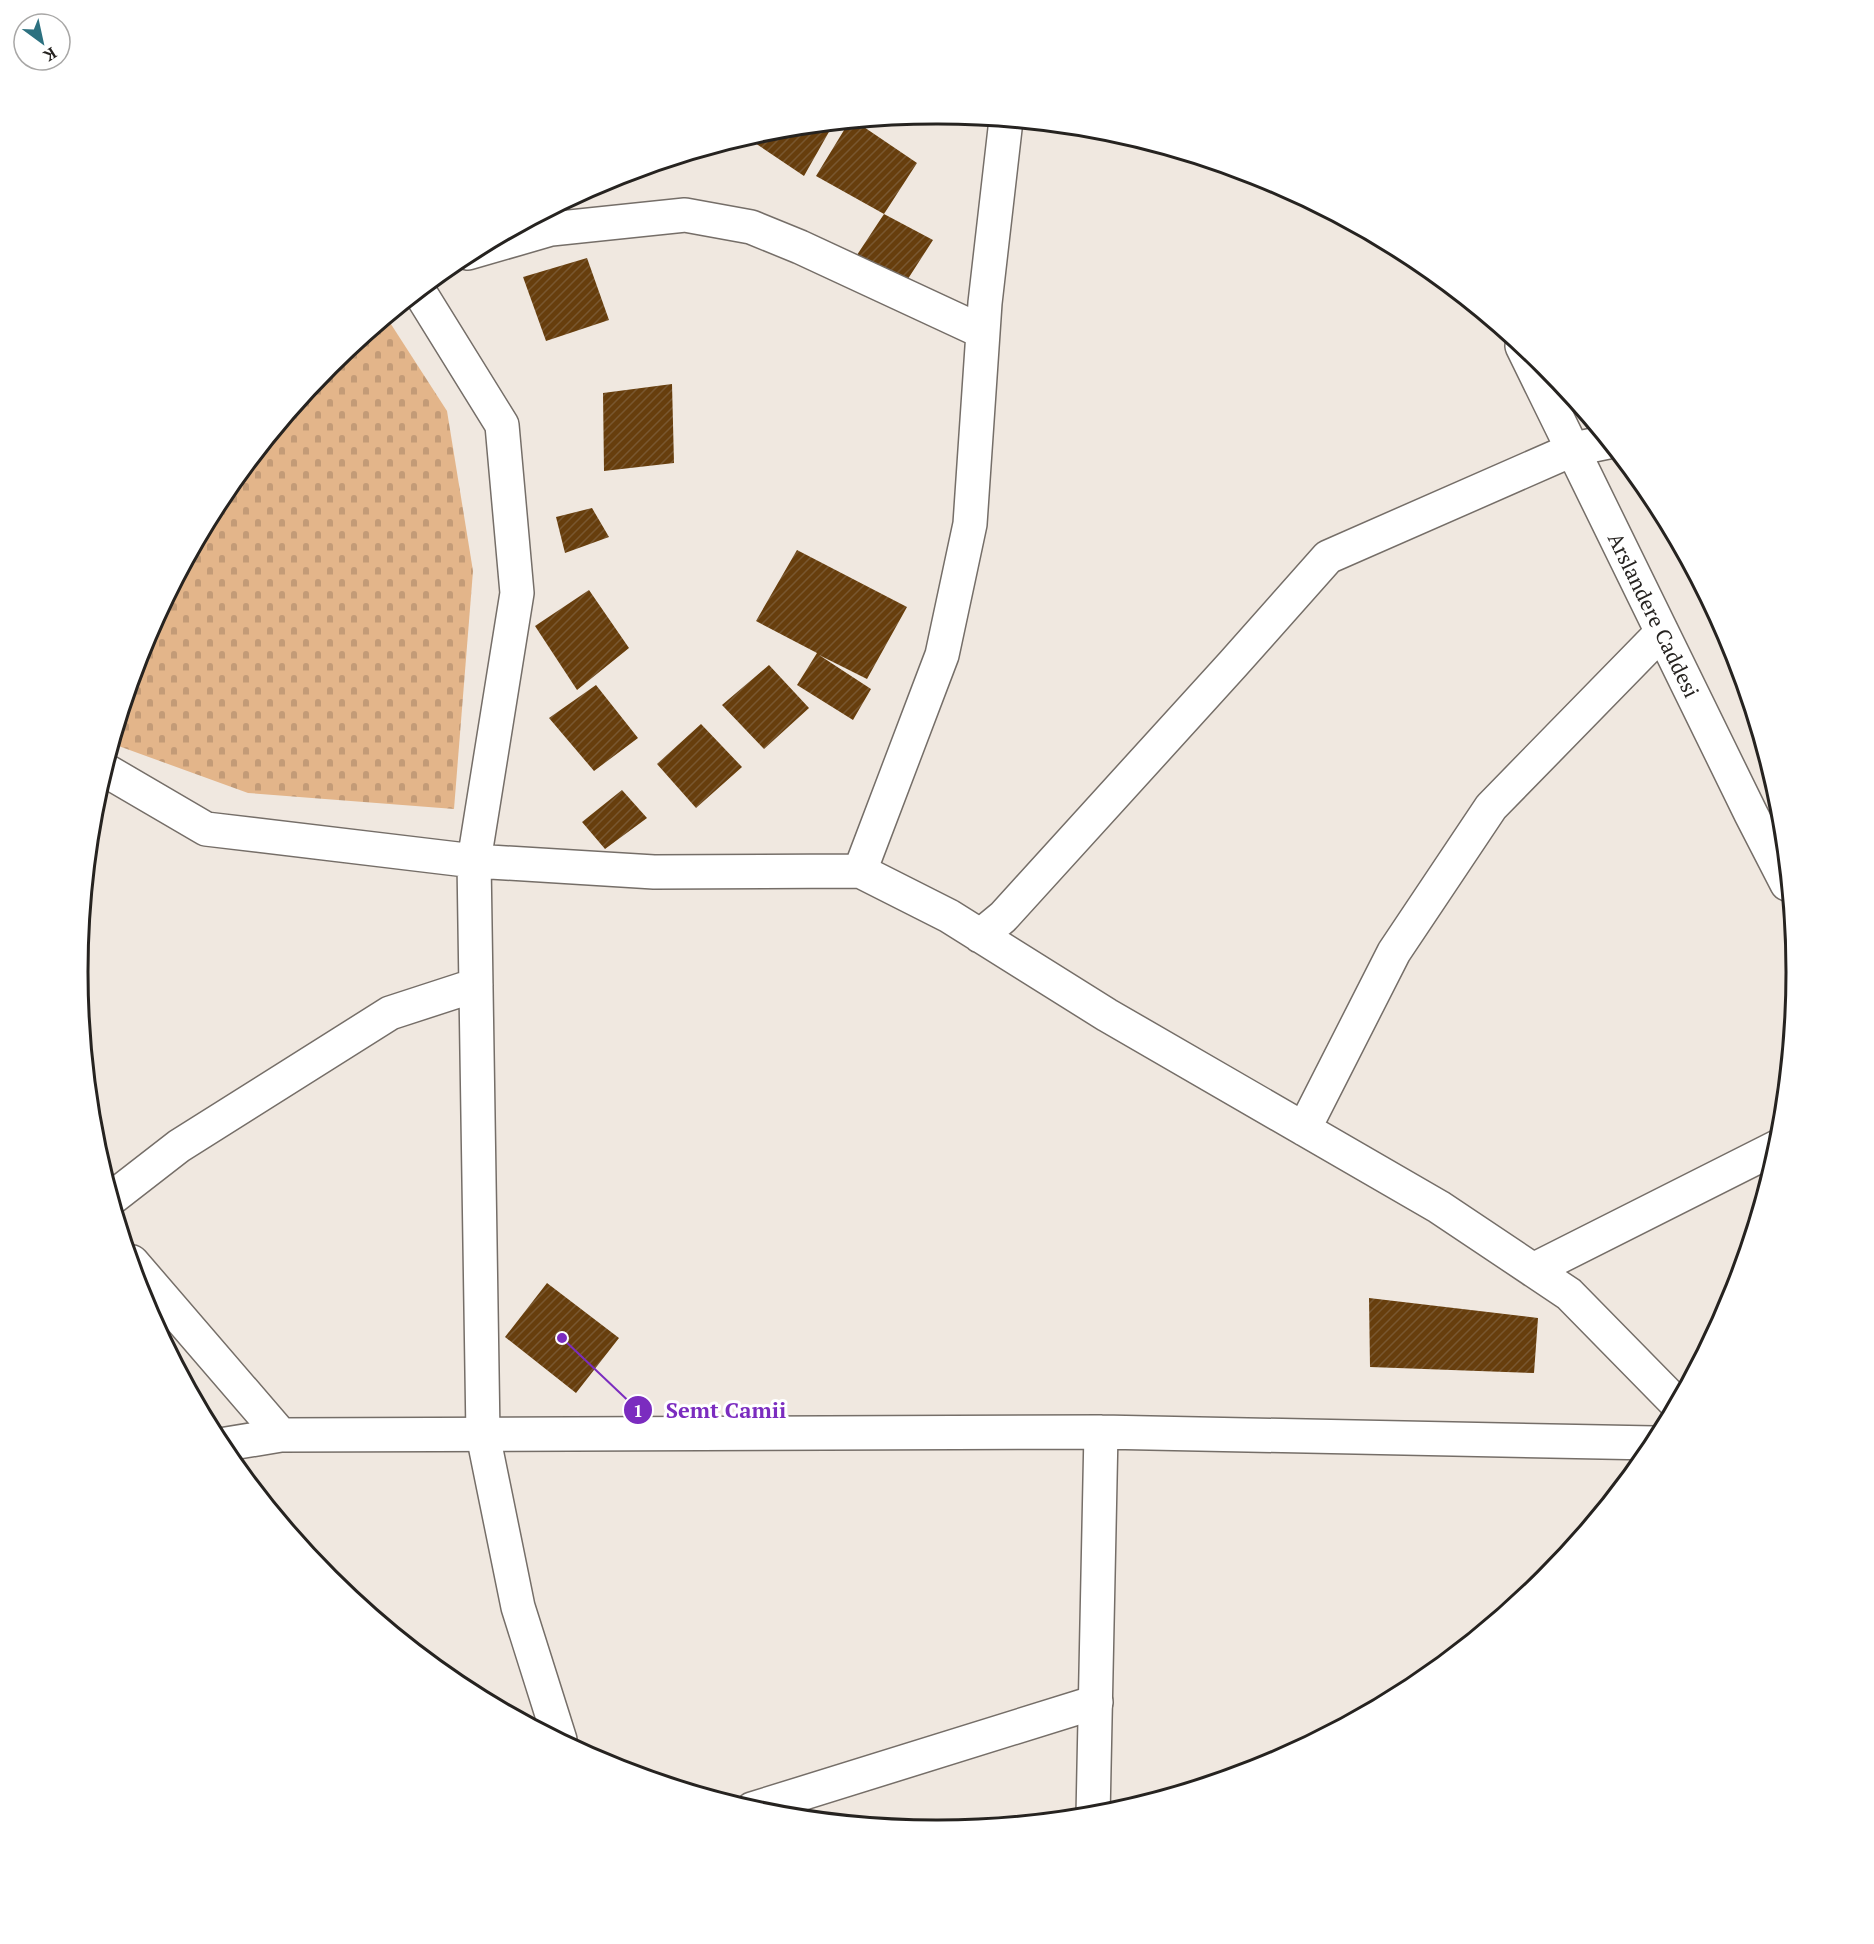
<svg xmlns="http://www.w3.org/2000/svg" width="1874" height="1944" font-family="'PT Serif',serif">
  <defs>
    <pattern id="cemetery-stones" width="16" height="16" patternUnits="userSpaceOnUse" patternTransform="scale(1.5)"><rect width="16" height="16" fill="#e3b58a"/><path d="M2 7V4a2 2 0 0 1 4 0v3zM10 15v-3a2 2 0 0 1 4 0v3z" fill="#c39b77"/></pattern>
    <pattern id="building-hatch" width="6" height="6" patternUnits="userSpaceOnUse" patternTransform="scale(1.5)"><rect width="6" height="6" fill="#673e0d"/><path d="M-1 1l2-2M0 6l6-6M5 7l2-2" fill="none" stroke="#785730"/></pattern>
  </defs>
  <rect width="100%" height="100%" fill="#f0e8e0"/>
  <path fill="url(#cemetery-stones)" d="M387,318L447,411L473,571L454,809L248,793L113,744L144,643L223,494L330,364Z"/>
  <path fill="url(#building-hatch)" d="M855,121L917,163L884,214L816,176L849,122Z
    M834,123L804,176L746,137L770,129Z
    M884,214L933,240L904,285L853,261Z
    M587,258L609,320L546,341L523,277Z
    M672,384L674,463L604,471L603,393Z
    M592,508L609,537L565,553L556,517Z
    M797,550L907,607L867,679L819,655L871,689L853,720L797,685L817,653L756,621Z
    M589,590L629,648L577,690L535,626Z
    M769,665L809,708L764,749L722,705Z
    M596,685L638,738L594,771L549,718Z
    M701,724L742,767L696,808L657,764Z
    M622,790L647,818L605,849L582,822Z
    M547,1283L619,1338L576,1393L505,1337Z
    M1369,1298L1538,1318L1534,1373L1370,1367Z"/>
  <g fill="none" stroke-linecap="round" stroke-linejoin="round">
    <g stroke="#756e68" stroke-width="36">
      <path id="minor" d="M468,253L551,229L685,215L751,227L800,247L983,332
        M419,291L502,425L517,593L474,861L483,1435L518,1607L560,1740
        M1522,346L1751,814L1787,884
        M105,770L206,829L474,861L654,872L860,871L949,916L1107,1015L1439,1207L1569,1294L1676,1403
        M860,871L942,655L970,524L985,303L1006,120
        M980,936L1003,917L1233,664L1328,557L1574,449L1608,442
        M1304,1129L1394,952L1491,807L1662,632
        M112,1198L179,1146L390,1013L476,985
        M1533,1270L1777,1147
        M752,1809L1096,1702"/>
    </g>
    <g stroke="#756e68" stroke-width="36">
      <path id="tertiary" d="M132,1262L281,1435
        M220,1445L281,1435L1101,1432L1654,1443
        M1093,1816L1101,1432"/>
    </g>
    <use href="#minor" stroke="#fff" stroke-width="33"/>
    <use href="#tertiary" stroke="#fff" stroke-width="33"/>
  </g>
  <g text-anchor="middle" dominant-baseline="central" stroke-width="6" stroke-linejoin="round" paint-order="stroke">
    <g font-size="21" fill="#262320" stroke="#fff">
      <text transform="translate(1654 615) rotate(64)">Arslandere Caddesi</text>
    </g>
  </g>
  <path d="M0 0H1874V1944H0ZM936 124H938A848 848 0 0 1 1786 972V972A848 848 0 0 1 938 1820H936A848 848 0 0 1 88 972V972A848 848 0 0 1 936 124Z" fill="#fff" fill-rule="evenodd"/>
  <path fill="none" stroke="#262320" stroke-width="3" d="M936 124H938A848 848 0 0 1 1786 972V972A848 848 0 0 1 938 1820H936A848 848 0 0 1 88 972V972A848 848 0 0 1 936 124Z"/>
  <path fill="none" stroke="#7b2cbf" stroke-width="2" d="M562 1338L638 1410"/>
  <g fill="#7b2cbf" stroke="#fff" stroke-width="2">
    <circle cx="562" cy="1338" r="6"/>
    <circle cx="638" cy="1410" r="15"/>
  </g>
  <g font-size="18" text-anchor="middle" font-weight="bold" fill="#fff">
    <text x="638" y="1417">1</text>
  </g>
  <g font-size="22" text-anchor="middle" font-weight="bold" fill="#7b2cbf" stroke="#fff" stroke-width="6" stroke-linejoin="round" paint-order="stroke">
    <text x="726" y="1418">Semt Camii</text>
  </g>
  <g transform="translate(42 42) rotate(147)"><circle r="28" fill="#ffffff" stroke="#a8a7a6" stroke-width="1.5"/>
  <path d="M0-4.5L10 22L0 15L-10 22Z" fill="#2c7180"/>
  <text y="-9" font-size="16" font-weight="bold" text-anchor="middle" fill="#262320">K</text>
  </g>
</svg>
